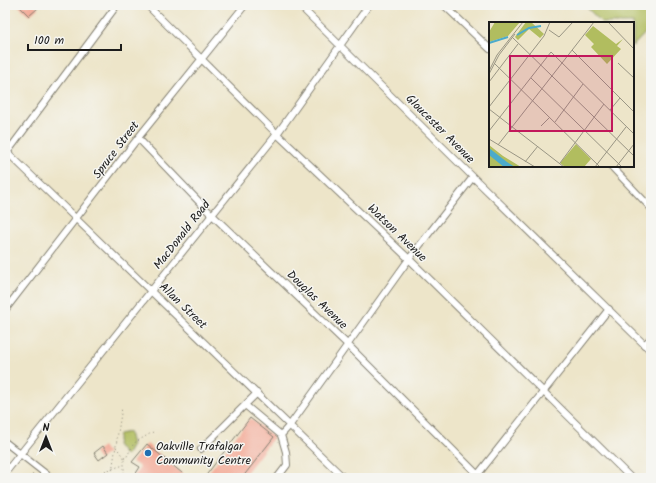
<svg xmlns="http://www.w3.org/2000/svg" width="656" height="483" font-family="Kalam,sans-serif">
  <rect width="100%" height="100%" fill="#f6f6f2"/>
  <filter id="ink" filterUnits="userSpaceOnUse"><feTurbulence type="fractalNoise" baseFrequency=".025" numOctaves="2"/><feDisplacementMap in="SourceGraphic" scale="8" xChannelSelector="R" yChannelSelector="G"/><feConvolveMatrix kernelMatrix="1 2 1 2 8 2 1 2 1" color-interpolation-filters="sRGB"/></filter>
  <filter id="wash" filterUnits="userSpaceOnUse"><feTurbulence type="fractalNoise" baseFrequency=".012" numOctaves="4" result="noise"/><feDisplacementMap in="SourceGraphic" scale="16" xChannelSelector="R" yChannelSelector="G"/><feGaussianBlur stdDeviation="0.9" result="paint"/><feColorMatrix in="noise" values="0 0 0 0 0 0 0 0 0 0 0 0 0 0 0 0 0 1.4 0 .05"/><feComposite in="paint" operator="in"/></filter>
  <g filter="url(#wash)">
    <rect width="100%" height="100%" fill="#ede5c9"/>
    <path fill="#b1bd5f" stroke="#666c3e" d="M584,5H651V27L633,46V23H602Z
      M129,432L132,445L126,456L117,445L119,434Z"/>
    <g id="blocks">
      <path fill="#f3a38e" d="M18,5H34L38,8L29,16Z
        M250,418L274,437L242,478H204Z
        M147,444L188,478H133L140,467L132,462Z
        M103,446L108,453L99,460L94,453Z"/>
    </g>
  </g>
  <g filter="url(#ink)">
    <use href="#blocks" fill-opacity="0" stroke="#848072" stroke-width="1"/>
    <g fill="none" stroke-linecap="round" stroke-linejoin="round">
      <g stroke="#848072" stroke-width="8">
        <path id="minor" d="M147,5L277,134L409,259L631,478
          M299,5L473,177L651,351
          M444,5L490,49
          M138,138L207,210L348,345L481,478
          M5,150L344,478
          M6,154L117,5
          M611,166L651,208
          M5,310L138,138L245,5
          M644,345L651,338
          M245,405L281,435
          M5,442L51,478
          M201,449L257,393
          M5,473L277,134L369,5
          M277,478L287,465L286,452L281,435L290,425L409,259L473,177
          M475,478L609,309"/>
      </g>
      <path stroke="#848072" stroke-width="1" stroke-dasharray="1 3" stroke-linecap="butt" d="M116,447L124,458V478
        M124,458H126L134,443L153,432
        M30,478L34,473
        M82,478L124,465
        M111,478L122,407"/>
      <use href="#minor" stroke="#fff" stroke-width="6"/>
    </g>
  </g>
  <circle fill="#1f6fb2" stroke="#f6f6f2" stroke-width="1.5" cx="148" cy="453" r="4"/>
  <g text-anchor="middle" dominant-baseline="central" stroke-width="3" stroke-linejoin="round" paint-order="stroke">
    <g font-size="12" fill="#1c1c1c" stroke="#f6f6f2">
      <text transform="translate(440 129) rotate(45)">Gloucester Avenue</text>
      <text transform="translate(116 150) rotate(-53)">Spruce Street</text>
      <text transform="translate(397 233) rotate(44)">Watson Avenue</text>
      <text transform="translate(182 235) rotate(-52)">MacDonald Road</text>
      <text transform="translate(317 300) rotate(44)">Douglas Avenue</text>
      <text transform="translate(183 306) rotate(44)">Allan Street</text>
    </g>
    <g font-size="12" fill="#1c1c1c" stroke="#f6f6f2" text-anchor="start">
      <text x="156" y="446">Oakville Trafalgar<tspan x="156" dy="14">Community Centre</tspan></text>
    </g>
  </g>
  <g transform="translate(489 22)">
    <rect width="145" height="145" fill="#ede5c9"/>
    <path d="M6,0H31L19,14L0,20V10ZM37,0H42L55,12L51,16L40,7L29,18L26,15ZM104,4L127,22L134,17L128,24L132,27L118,42L102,25L105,22L96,13ZM87,122L102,137L95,145H76L71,141ZM0,123L14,134L32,145H0Z" fill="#b1bd5f"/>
    <path d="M0,126L18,140L26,145H15L0,133Z" fill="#4cabcb"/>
    <path fill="none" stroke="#4cabcb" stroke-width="2" d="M28,13L40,6L52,4M0,21L19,15"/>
    <path fill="none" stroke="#999584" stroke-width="1" d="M119,0L145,27M60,8L70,15L84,0M23,15L145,134M83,28L145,90M5,41L111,145M129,41L145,56M0,49L8,33L34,0M0,52L10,33L26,12M42,56L133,145M0,60L29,22M0,85L55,14L61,0M0,87L75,145M121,88L131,76M66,100L94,62M52,104L61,95M0,109L62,30L145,112M0,117L46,145M9,123L105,0M36,140L49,124M71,141L115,82M106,145L137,105M127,145L145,122"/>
    <path fill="#c2185b" fill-opacity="0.15" stroke="#c2185b" stroke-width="2" d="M21,34H123V109H21Z"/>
    <rect width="145" height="145" fill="none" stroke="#1c1c1c" stroke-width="2"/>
  </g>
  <rect width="656" height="483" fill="none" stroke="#f6f6f2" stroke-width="20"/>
  <g transform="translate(46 437)" stroke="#f6f6f2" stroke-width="3" paint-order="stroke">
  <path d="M0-3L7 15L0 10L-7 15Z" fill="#1c1c1c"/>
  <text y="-6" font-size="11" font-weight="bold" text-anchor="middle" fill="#1c1c1c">N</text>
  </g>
  <path d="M28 44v6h93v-6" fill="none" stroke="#1c1c1c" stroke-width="2"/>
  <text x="34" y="44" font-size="12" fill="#1c1c1c" stroke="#f6f6f2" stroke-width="3" paint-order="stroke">100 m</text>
</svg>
